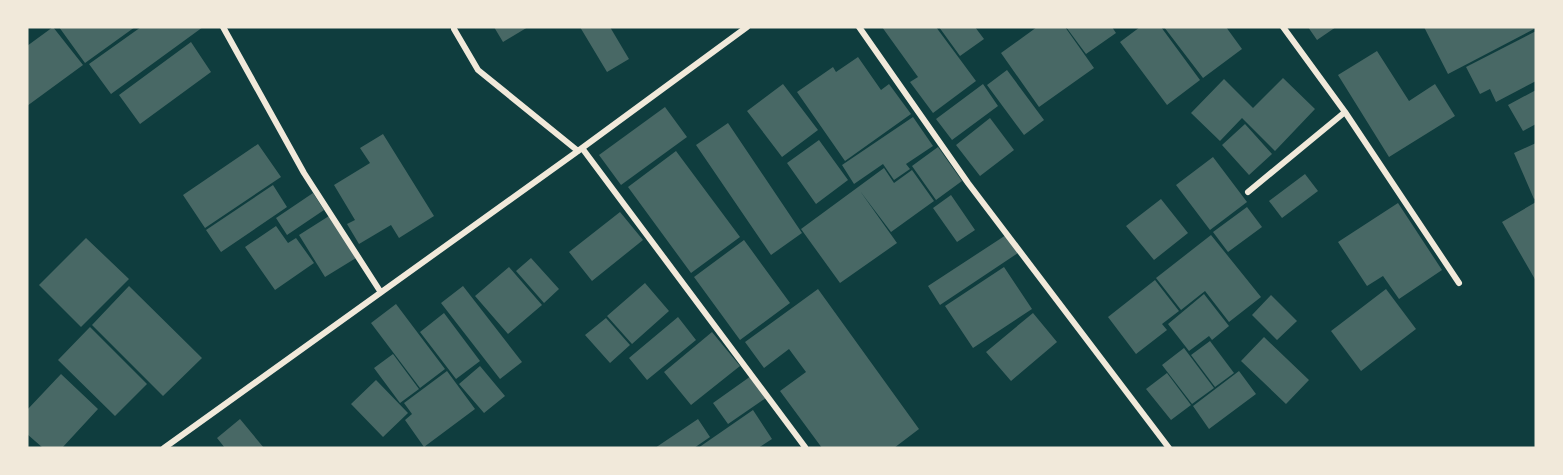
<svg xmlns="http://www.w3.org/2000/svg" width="1563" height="475" font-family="'DejaVu Sans',sans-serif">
  <rect width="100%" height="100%" fill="#0f3d3e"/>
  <path fill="#486865" d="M53,27L83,65L27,106V46Z
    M59,27H135L85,63Z
    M141,27H203L111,94L89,64Z
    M494,27H528L503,42Z
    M580,27H610L629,59L607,72Z
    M882,27H936L976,81L933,113L910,82L918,77Z
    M939,27H975L984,39L960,56Z
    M1037,27H1065L1094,68L1039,107L1001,53Z
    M1066,27H1112L1116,33L1086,54Z
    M1140,27H1161L1200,80L1167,105L1120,42Z
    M1164,27H1226L1242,49L1203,78Z
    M1308,27H1336L1317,40Z
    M1424,27H1536V28L1448,74Z
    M1536,31V81L1496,102L1490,89L1480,94L1466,67Z
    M191,42L211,72L140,124L119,95Z
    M1377,51L1409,101L1435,84L1455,116L1389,157L1338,75Z
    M858,57L881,90L889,84L911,114L845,161L797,92L833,67L836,72Z
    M1007,70L1044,120L1024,135L987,85Z
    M1283,78L1315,109L1275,151L1242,118L1220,141L1191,113L1224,79L1253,108Z
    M783,84L818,130L782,157L747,111Z
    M983,84L998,106L952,140L936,119Z
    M1536,90V124L1523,131L1508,105Z
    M665,107L687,137L621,185L599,155Z
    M913,117L933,146L906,164L910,169L894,180L883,164L854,184L842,165Z
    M990,118L1014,150L980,176L956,145Z
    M728,123L802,233L771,255L696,145Z
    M1245,124L1272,154L1249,175L1222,145Z
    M383,134L434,216L399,238L391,225L359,244L347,224L355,220L334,185L370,163L360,148Z
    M819,140L848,180L816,204L787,163Z
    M1536,143V198L1534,199L1514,153Z
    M258,144L281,177L205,228L183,195Z
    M938,147L962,181L936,200L912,166Z
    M676,151L740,237L691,273L628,187Z
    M1213,157L1247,202L1210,230L1176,185Z
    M884,168L894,183L912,170L934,201L891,232L860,191L897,243L840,283L801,229Z
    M1305,174L1318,191L1282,218L1269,201Z
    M273,185L287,207L221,252L206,230Z
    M313,193L324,210L287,235L276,218Z
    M951,195L975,230L957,242L933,208Z
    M1161,199L1188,233L1154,260L1126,226Z
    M1536,202V281L1502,222Z
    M1398,203L1442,270L1399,299L1383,276L1367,286L1338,242Z
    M1247,207L1262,227L1228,252L1213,232Z
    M620,212L643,240L592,281L569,252Z
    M329,216L356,258L325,277L299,235Z
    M276,226L288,243L296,238L314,263L275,290L245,247Z
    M1006,235L1018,253L940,305L928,286Z
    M1211,235L1261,297L1229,322L1205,291L1181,310L1156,278Z
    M86,238L129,279L81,327L39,285Z
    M744,240L790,303L740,340L694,277Z
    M531,258L559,289L544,303L516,271Z
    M509,267L542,305L508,334L475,296Z
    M1004,267L1032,309L973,348L945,306Z
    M1155,280L1179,311L1162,324L1167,330L1136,354L1108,317Z
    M645,283L669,311L632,344L607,316Z
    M129,286L202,358L163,396L92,325Z
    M463,286L522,362L500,379L441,303Z
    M818,289L919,429L894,448H822L780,391L806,372L789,349L764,368L745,342Z
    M1386,289L1416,329L1361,371L1331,331Z
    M1204,294L1229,326L1212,340L1209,336L1189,351L1168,324Z
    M1271,295L1297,321L1277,340L1252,315Z
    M396,304L445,369L420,388L371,323Z
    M444,313L480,361L456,379L420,332Z
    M1033,313L1057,342L1011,381L986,352Z
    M678,317L696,340L647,380L629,358Z
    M606,318L630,345L610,363L585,335Z
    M90,327L147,384L115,416L58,360Z
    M712,332L740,366L691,405L664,372Z
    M1264,337L1309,380L1286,404L1241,361Z
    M1210,341L1234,373L1215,387L1191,355Z
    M1184,348L1214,388L1192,404L1162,365Z
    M393,354L419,389L400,403L374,368Z
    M480,366L505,396L484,413L459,384Z
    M447,371L475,409L424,447L405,420L412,414L404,403Z
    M1239,371L1256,394L1209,429L1193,406Z
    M1167,373L1191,405L1171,420L1146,389Z
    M61,374L98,409L62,448H43L27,434V410Z
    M751,376L766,398L728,424L713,403Z
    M376,380L408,413L383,437L351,404Z
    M753,410L772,439L758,448H698Z
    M240,419L264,448H225L217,438Z
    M698,419L710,437L694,448H655Z"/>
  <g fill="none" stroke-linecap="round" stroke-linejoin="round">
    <path stroke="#f1e9da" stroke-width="6" d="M223,27L304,173L380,291
      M859,27L968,183L1169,448
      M1283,27L1345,112L1459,283
      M454,29L478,70L578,151
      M582,148L805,447
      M1248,192L1345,112
      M164,448L578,151L747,27"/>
  </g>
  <rect width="1563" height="475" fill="none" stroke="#f1e9da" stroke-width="57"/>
</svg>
